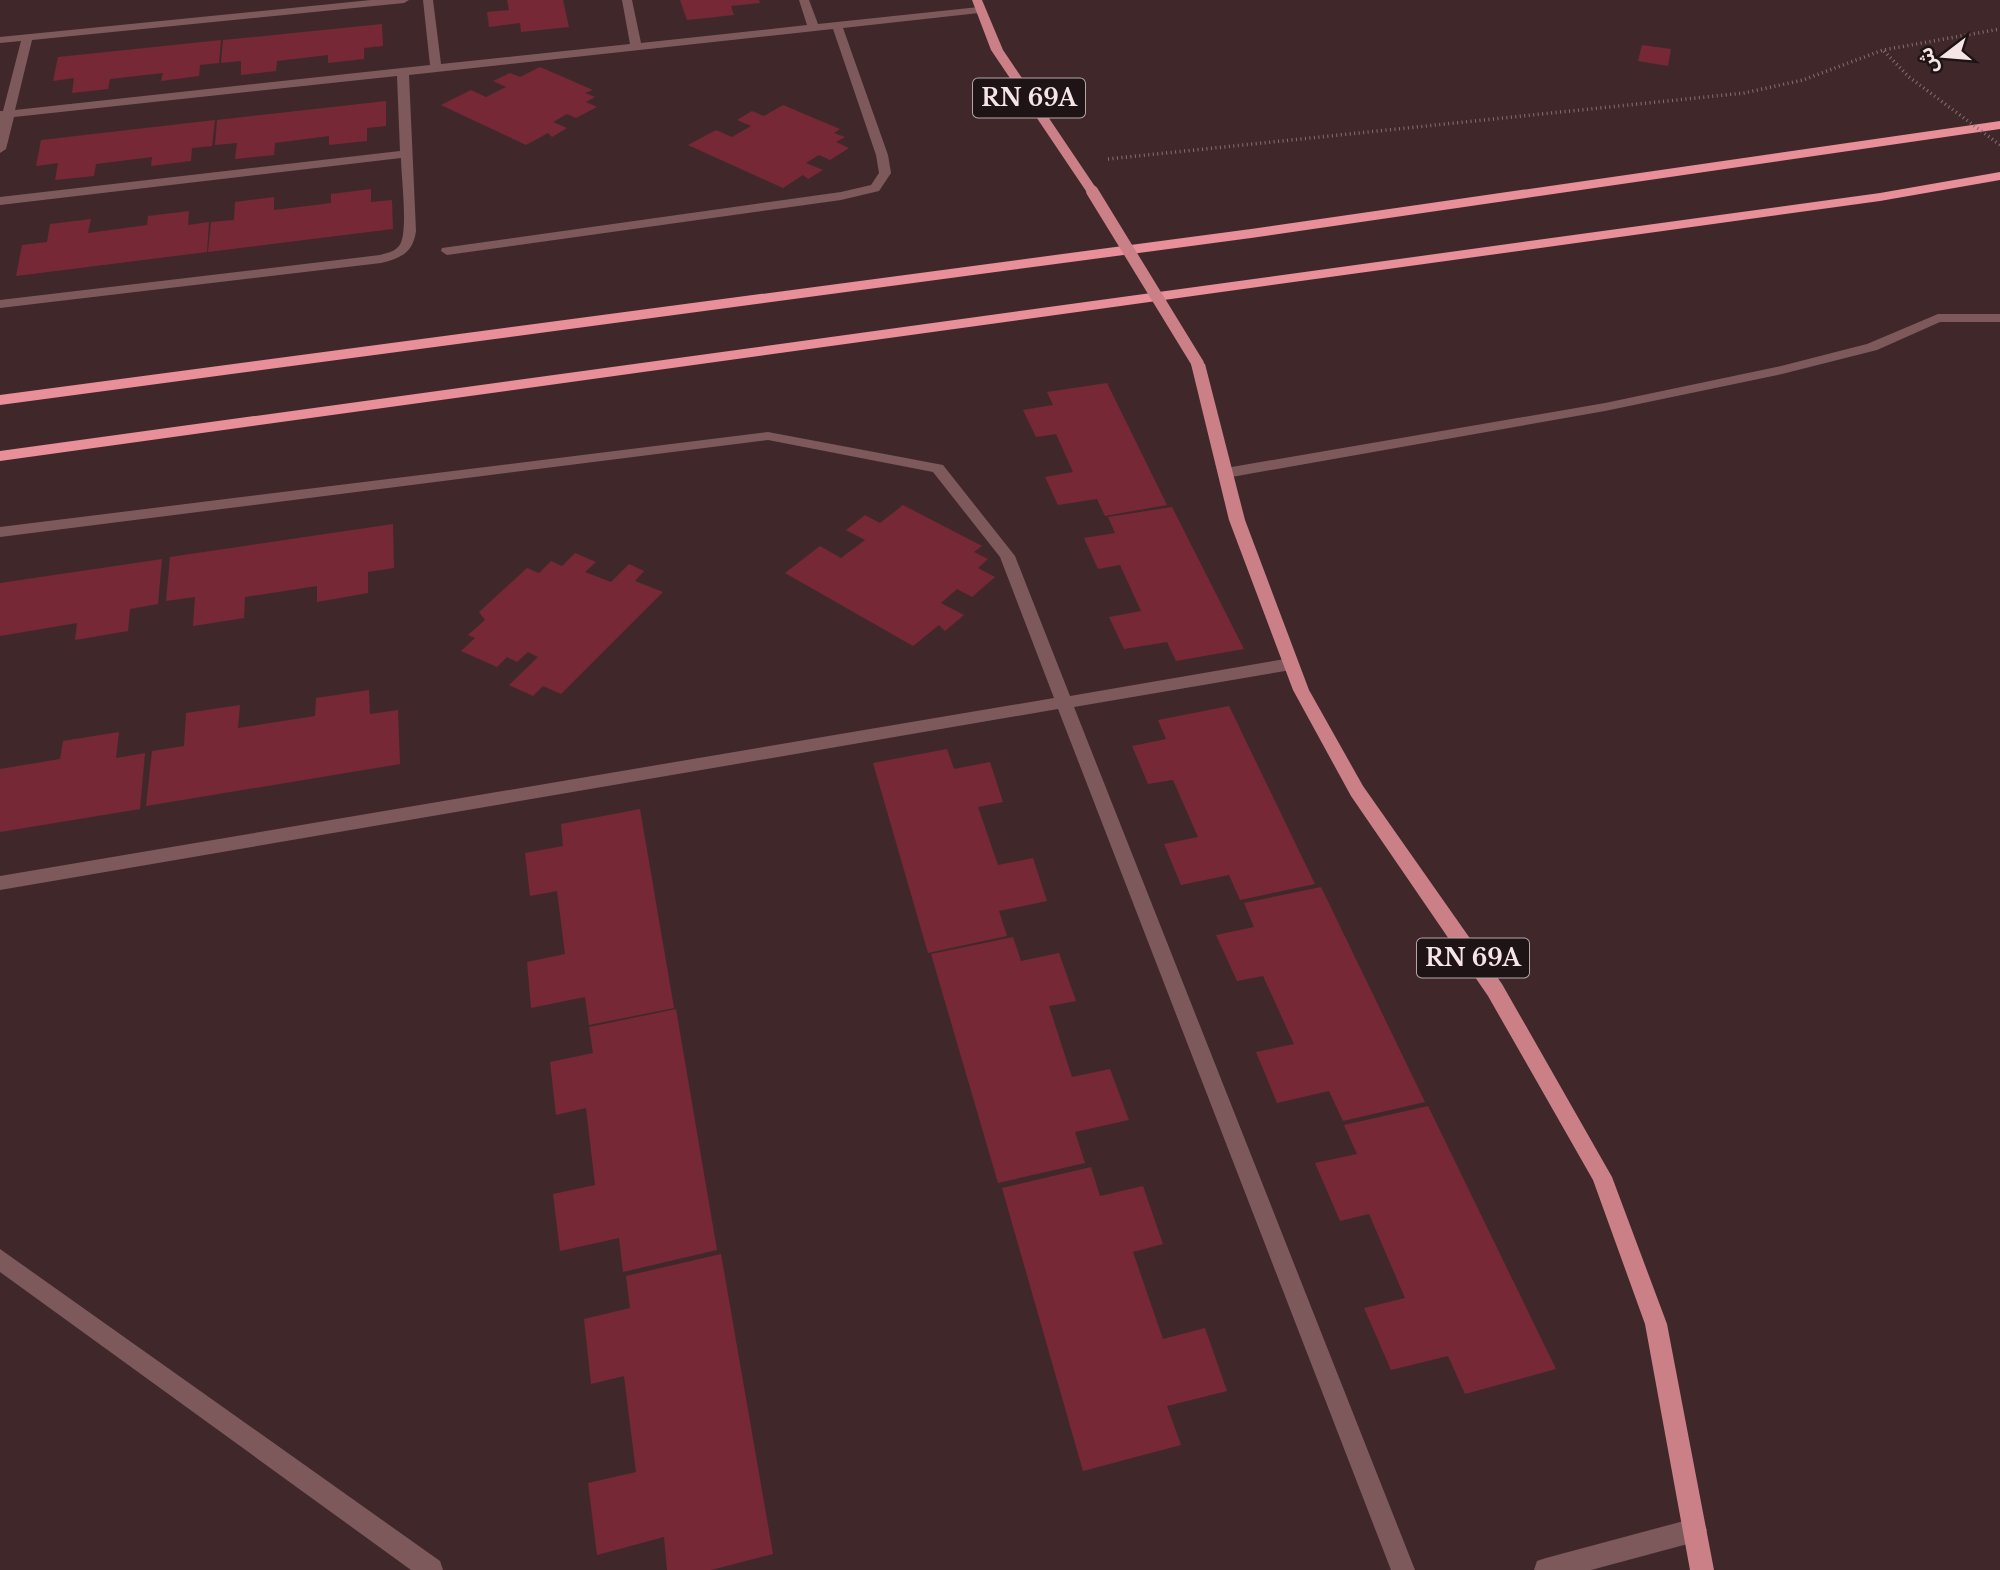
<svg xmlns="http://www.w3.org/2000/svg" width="2000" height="1570" font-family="'Libre Baskerville','Noto Sans Arabic',serif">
  <rect width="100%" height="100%" fill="#40282a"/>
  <path fill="#762836" d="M507,0H563L569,27L521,32L520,23L489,27L487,12L509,10Z
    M680,0H759L760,3L731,6L734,15L687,20Z
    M382,24L383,46L364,48V59L328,63V55L277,61L276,71L241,75V61L221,63L223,40Z
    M221,40L219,63L200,65L199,76L161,81L163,73L110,79L108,89L72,93L74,78L53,81L58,57Z
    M1642,45L1671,49L1668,66L1638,61Z
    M540,67L593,90L585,93L595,97L586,102L597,107L576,118L567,114L553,122L567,128L552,137L548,133L526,145L441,105L471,90L486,97L506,87L493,81L510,73L520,77Z
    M386,101V126L367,128V141L329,145V136L275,143L274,155L235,159L237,143L215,145L217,120Z
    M783,105L840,129L834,133L845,137L836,142L849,148L830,160L819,155L806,163L823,170L808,179L803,175L783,188L688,145L716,130L732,137L751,126L737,120L752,111L764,116Z
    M215,120L212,146L192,148L191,161L151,166L152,157L96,164L94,176L55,180L58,163L36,166L41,140Z
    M371,189V202L392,200L393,229L208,252L211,222L234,220L235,202L274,197V210L331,203V194Z
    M189,211L188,225L209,222L207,252L16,276L22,245L47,242L50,224L91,219L88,233L147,225L148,216Z
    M1107,383L1167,505L1105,516L1097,499L1058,505L1045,477L1073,472L1056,434L1036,437L1023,410L1053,405L1047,392Z
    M903,505L982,546L974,552L988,559L978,568L995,577L972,597L957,589L941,603L964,615L945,631L939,625L913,646L785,573L820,546L841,558L865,540L846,530L865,515L880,523Z
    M1172,507L1244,649L1176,661L1167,642L1124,649L1109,617L1141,611L1120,565L1098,569L1084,538L1115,533L1108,517Z
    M393,524L394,568L368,572V593L317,602V586L245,597L244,618L193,626L195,597L166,601L170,557Z
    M575,553L596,562L585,572L611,582L629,564L644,571L635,581L663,592L561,694L543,686L533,696L509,685L538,657L528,652L517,662L507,657L497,667L461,651L475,638L468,635L485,620L479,612L527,568L539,573L551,561L562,566Z
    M162,559L158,604L130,609L128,631L75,640L77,623L0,636V583Z
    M369,690L370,714L398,710L400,764L146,806L152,751L184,746L186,713L240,705L238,728L315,716L316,698Z
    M1229,706L1315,884L1240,900L1229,875L1181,885L1164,844L1198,837L1173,780L1148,784L1132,746L1166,739L1158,720Z
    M119,732L116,758L145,753L140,809L0,832V769L60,759L63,741Z
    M947,749L954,769L990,762L1003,802L978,807L998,865L1033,858L1047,901L999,911L1007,936L928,953L873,763Z
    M640,809L674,1008L589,1025L585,997L531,1008L527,962L565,954L557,891L530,896L525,853L563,846L561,824Z
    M1321,887L1425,1102L1343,1121L1329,1091L1277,1103L1256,1052L1294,1044L1263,976L1237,981L1216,935L1254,927L1244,903Z
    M1013,937L1021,961L1059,953L1076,1001L1049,1006L1072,1077L1110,1069L1129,1120L1075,1132L1085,1163L998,1183L931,954Z
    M676,1009L717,1250L623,1272L619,1238L560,1251L553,1194L595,1185L586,1108L556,1115L550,1062L593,1053L589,1027Z
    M1428,1106L1556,1369L1465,1394L1448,1356L1391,1370L1364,1308L1405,1298L1369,1214L1340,1221L1315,1163L1357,1154L1344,1125Z
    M1091,1167L1100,1196L1143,1186L1163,1244L1133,1252L1163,1339L1205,1328L1227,1391L1167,1406L1181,1445L1083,1471L1002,1188Z
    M721,1254L773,1554L711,1570H667L664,1537L597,1555L588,1483L636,1472L624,1376L591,1384L584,1319L630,1308L626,1276Z"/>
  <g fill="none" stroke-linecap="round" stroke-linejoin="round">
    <path stroke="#857072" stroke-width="3.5" stroke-dasharray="1 3.5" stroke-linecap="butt" d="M1884,51L1909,77
      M1108,159L1744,93L1803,80L1883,50L2000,29"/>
    <path fill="#7e595c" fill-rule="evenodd" d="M371,0H409L404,3L32,40L15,110L430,65L423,0H433L441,64L630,44L622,0H632L641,43L807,25L799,0H809L818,24L979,7L984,10L979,13L843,28L888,155L891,173L879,191L841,200L447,255L441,251L442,248L841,192L871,185L879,173L876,155L833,29L409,75L416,231C413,253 401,258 381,263L0,308V300L380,255C387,253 394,252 399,246C409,234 401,176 401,158L0,205V197L400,151L397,76L14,117L6,149L0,153V111H3L21,41L0,43V37Z
      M1938,314H2000V322H1940L1877,350L1782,374L1605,411L1226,478L1219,473L1226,468L1605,403L1781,366L1867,344Z
      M768,432L943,465L1015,556L1070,696L1291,658L1299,664L1291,670L1074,707L1415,1570H1391L1058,709L0,890V876L1054,698L1000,557L933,472L768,440L0,537V527Z
      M0,1249L440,1561L443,1570H411L0,1272Z
      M1695,1518L1703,1522L1707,1530L1703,1538L1695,1542L1591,1570H1534L1537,1561L1546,1558Z"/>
    <path fill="#cb8088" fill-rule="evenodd" d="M972,0H982L1003,50L1098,191L1096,194H1088L991,50Z
      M1198,360L1205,364L1245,520L1309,690L1363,786L1502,984L1612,1177L1667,1324L1714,1570H1690L1645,1324L1593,1180L1488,996L1351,796L1293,690L1229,520L1191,364Z"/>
    <path fill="#e98f99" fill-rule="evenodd" d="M2000,121V129L1251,238L0,405V395L1251,229Z
      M2000,172V180L1880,201L0,461V451L1880,193Z"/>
    <path stroke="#857072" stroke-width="3.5" stroke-dasharray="1 3.5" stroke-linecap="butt" d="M1909,77L2000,145"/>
    <path stroke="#cb8088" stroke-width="12" d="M1092,191L1198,364"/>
  </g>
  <g text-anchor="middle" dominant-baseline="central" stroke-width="6" stroke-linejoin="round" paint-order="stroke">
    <g fill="#1f1415" stroke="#b5a6a7" stroke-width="2">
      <rect x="973" y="78.5" width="112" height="39" rx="5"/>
      <rect x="1417" y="938.5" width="112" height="39" rx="5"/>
    </g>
    <g font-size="23" font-weight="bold" fill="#f5e5e6">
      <text x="1029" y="98">RN 69A</text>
      <text x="1473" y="958">RN 69A</text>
    </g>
  </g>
  <g transform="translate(1944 56) rotate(254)" stroke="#1f1415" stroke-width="5" paint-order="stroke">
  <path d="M0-5L12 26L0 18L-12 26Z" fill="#f5e5e6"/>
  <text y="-10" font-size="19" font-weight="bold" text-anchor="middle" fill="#f5e5e6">ش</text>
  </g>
</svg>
